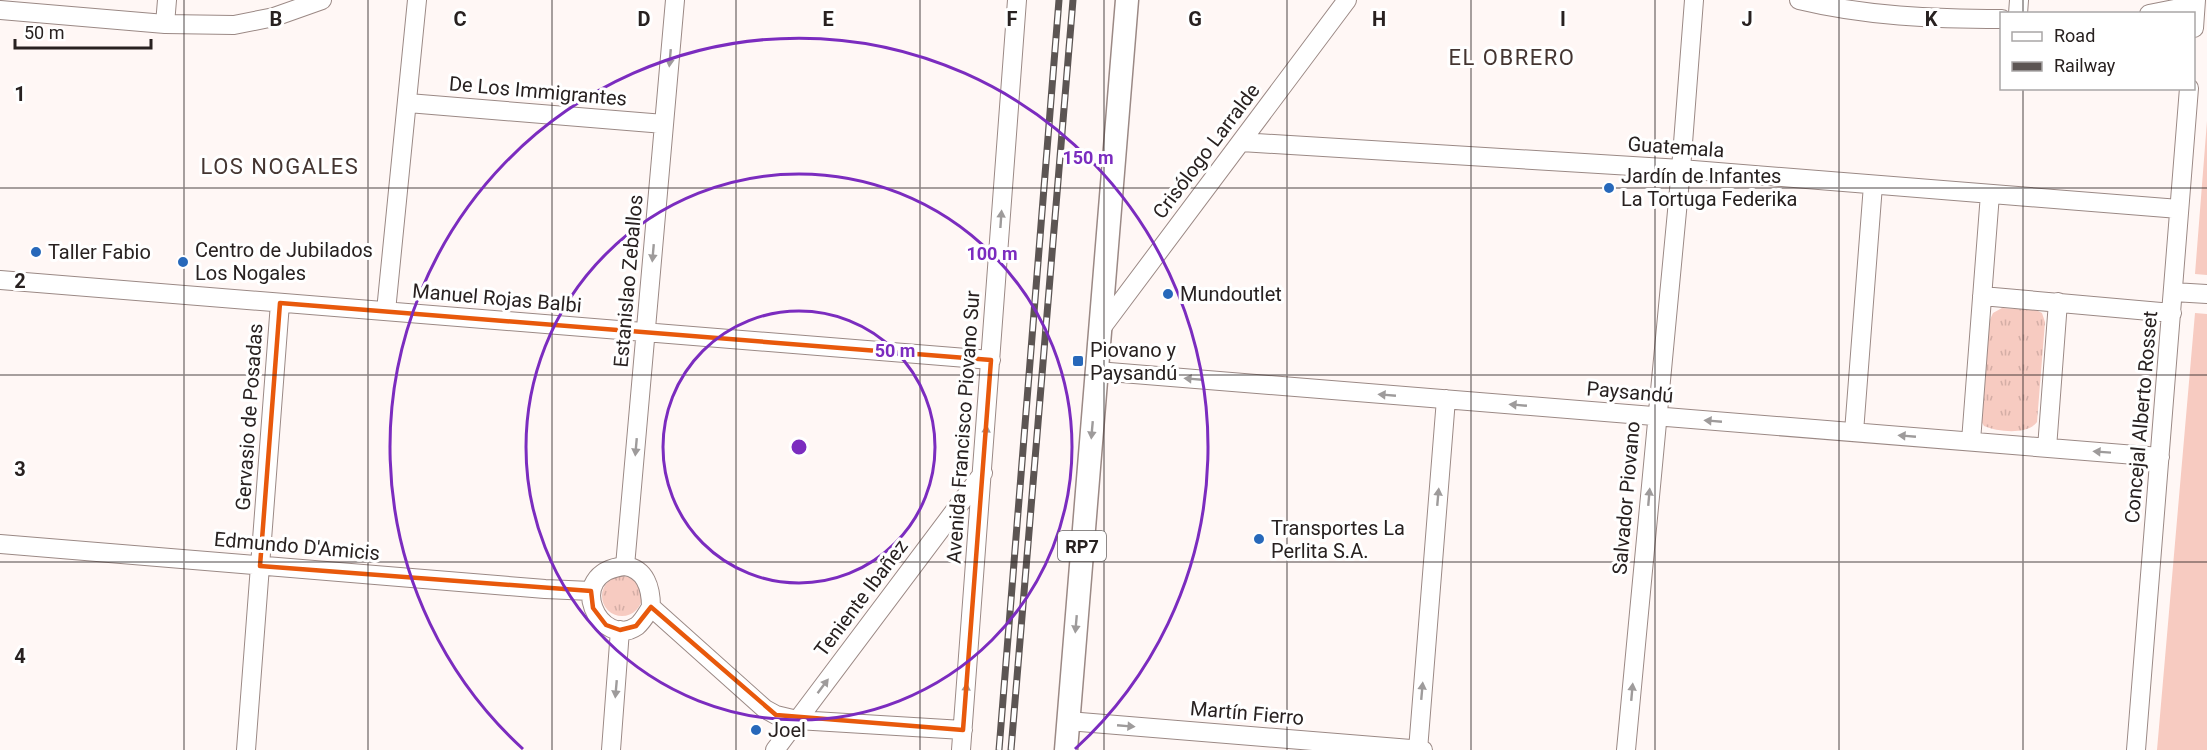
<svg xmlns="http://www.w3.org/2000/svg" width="2207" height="750" font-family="Roboto,sans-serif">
  <defs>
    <pattern id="grass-tufts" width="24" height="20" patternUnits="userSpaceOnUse" patternTransform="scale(1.5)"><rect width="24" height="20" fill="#f7cbc1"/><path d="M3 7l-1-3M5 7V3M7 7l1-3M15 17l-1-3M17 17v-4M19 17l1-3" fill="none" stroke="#d4aea6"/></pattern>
  </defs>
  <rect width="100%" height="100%" fill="#fff7f5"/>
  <path fill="url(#grass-tufts)" d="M2002,308L2036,310L2042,313L2045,322L2037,422C2028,435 1998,432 1984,426L1981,421L1988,324L1993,313Z
    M602 596a20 20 0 1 1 40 0a20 20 0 1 1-40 0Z"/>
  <path fill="#f7cbc1" d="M2207,121V275L2195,274Z
    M2195,313L2207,314V750H2157Z"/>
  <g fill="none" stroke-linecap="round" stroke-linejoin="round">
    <g stroke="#9b8985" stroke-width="20">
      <path id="minor" d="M1799,0C1865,16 1933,19 2002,19
        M0,10L165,24L234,25L274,17L322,0
        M2018,14L2019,0
        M2149,14L2195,5
        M165,24L167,0
        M2194,28L2196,0
        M408,103L664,124
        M1241,142L1681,169L2179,209
        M0,280L991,360
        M2173,292L2207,294
        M1982,296L2172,313
        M386,311L417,0
        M1100,330L1347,0
        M1097,371L2160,457
        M1854,432L1873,185
        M1971,441L1990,194
        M2047,448L2058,302
        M0,544L545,589L591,591
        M625,566L675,0
        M625,566C646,569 651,588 651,607C647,613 643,621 637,626C601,651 561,573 625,566Z
        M651,607L765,709L776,715L797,720L963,730
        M1068,721L1423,750
        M246,750L280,303
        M611,750L620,630
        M775,750L983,473
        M961,750L1017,0
        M1418,750L1446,399
        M1626,750L1681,169L1694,0
        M2136,750L2189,88"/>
    </g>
    <g stroke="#9b8985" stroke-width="25">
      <path id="major" d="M1066,750L1127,0"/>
    </g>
    <use href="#minor" stroke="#fff" stroke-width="18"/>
    <use href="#major" stroke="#fff" stroke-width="22"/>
    <g stroke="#5c5553" stroke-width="7">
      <path id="rail" d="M999,750L1059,0
        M1011,750L1073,0"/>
    </g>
    <use href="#rail" stroke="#fff" stroke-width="4.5" stroke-dasharray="14" stroke-linecap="butt"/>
  </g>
  <defs><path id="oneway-solid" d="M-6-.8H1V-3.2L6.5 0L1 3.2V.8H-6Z" transform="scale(1.5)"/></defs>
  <g fill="#9e9b9b">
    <use href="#oneway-solid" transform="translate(670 58) rotate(95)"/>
    <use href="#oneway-solid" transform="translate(1001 219) rotate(-86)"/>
    <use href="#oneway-solid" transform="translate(653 253) rotate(95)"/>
    <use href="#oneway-solid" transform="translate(1193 379) rotate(-175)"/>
    <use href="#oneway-solid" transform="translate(1387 395) rotate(-175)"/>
    <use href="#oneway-solid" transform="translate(1518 405) rotate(-175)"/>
    <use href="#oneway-solid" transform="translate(1713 421) rotate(-175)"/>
    <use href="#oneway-solid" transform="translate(1092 430) rotate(95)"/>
    <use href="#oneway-solid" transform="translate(986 434) rotate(-86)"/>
    <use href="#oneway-solid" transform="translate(1907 436) rotate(-175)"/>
    <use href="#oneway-solid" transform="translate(636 447) rotate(95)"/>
    <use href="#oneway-solid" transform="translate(2102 452) rotate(-176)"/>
    <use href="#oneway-solid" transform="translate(1438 497) rotate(-85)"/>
    <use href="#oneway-solid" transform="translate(1649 497) rotate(-85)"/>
    <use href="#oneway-solid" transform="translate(1076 624) rotate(95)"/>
    <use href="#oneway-solid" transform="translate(823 686) rotate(-53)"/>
    <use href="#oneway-solid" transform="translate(616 689) rotate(95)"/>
    <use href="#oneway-solid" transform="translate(1422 691) rotate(-85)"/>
    <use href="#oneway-solid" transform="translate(966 692) rotate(-86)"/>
    <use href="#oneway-solid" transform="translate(1632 692) rotate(-85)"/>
    <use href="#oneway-solid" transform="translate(1126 726) rotate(5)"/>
  </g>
  <path fill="none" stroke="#e8590c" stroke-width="4.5" stroke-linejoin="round" d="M280,303L991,360L963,730L776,715L651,607L636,626L620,630L606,625L593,608L591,591L260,566Z"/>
  <path fill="none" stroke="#282120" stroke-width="1.5" stroke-opacity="0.55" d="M184,0V750M368,0V750M552,0V750M736,0V750M920,0V750M1104,0V750M1287,0V750M1471,0V750M1655,0V750M1839,0V750M2023,0V14M2023,88V750M0,188H2207M0,375H2207M0,562H2207"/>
  <g fill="none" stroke="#7b2cbf" stroke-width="3">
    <circle cx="799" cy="447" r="136"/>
    <circle cx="799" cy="447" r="273"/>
    <path d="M523 749A409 409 0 1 1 1075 749"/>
  </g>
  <g fill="#2768ba" stroke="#fff" stroke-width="2">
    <circle cx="1609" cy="188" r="6"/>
    <circle cx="36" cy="252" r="6"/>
    <circle cx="183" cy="262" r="6"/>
    <circle cx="1168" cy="294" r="6"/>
    <rect x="1072" y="355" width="12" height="12" rx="3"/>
    <circle cx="1259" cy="539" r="6"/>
    <circle cx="756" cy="730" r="6"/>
  </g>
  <g text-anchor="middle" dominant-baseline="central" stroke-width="6" stroke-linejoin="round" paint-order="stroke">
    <rect fill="#fff" stroke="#686463" stroke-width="1.5" x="1058" y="531" width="48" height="30" rx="4.5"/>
    <g font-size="18" font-weight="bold" fill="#282120">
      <text x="1082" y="546">RP7</text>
    </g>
    <g font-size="20" fill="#282120" stroke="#fff">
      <text transform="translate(538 91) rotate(5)">De Los Immigrantes</text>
      <text transform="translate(1676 147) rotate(4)">Guatemala</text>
      <text transform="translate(1206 151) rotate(-53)">Crisólogo Larralde</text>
      <text transform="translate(628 281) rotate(-85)">Estanislao Zeballos</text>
      <text transform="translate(497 298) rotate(5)">Manuel Rojas Balbi</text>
      <text transform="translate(1630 392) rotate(5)">Paysandú</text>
      <text transform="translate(249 417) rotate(-86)">Gervasio de Posadas</text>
      <text transform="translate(2141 417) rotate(-85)">Concejal Alberto Rosset</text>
      <text transform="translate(963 427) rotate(-86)">Avenida Francisco Piovano Sur</text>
      <text transform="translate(1626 498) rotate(-85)">Salvador Piovano</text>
      <text transform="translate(297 546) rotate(5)">Edmundo D'Amicis</text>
      <text transform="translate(861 598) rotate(-53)">Teniente Ibañez</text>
      <text transform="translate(1247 713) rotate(5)">Martín Fierro</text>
    </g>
    <g font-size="20" fill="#282120" stroke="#fff" text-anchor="start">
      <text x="1621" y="176">Jardín de Infantes<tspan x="1621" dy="23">La Tortuga Federika</tspan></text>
      <text x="195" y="250">Centro de Jubilados<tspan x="195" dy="23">Los Nogales</tspan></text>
      <text x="48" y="252">Taller Fabio</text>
      <text x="1180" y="294">Mundoutlet</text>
      <text x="1090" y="350">Piovano y<tspan x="1090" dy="23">Paysandú</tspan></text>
      <text x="1271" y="528">Transportes La<tspan x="1271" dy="23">Perlita S.A.</tspan></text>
      <text x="768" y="730">Joel</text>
    </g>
    <g font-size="22" letter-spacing="1.5" fill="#443531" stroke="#fff">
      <text x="1512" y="57">EL OBRERO</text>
      <text x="280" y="166">LOS NOGALES</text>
    </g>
  </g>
  <g font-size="20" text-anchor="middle" font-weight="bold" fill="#282120" stroke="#fff" stroke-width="6" stroke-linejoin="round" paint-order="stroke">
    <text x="276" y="26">B</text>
    <text x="460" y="26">C</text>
    <text x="644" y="26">D</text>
    <text x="828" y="26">E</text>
    <text x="1012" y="26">F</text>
    <text x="1195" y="26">G</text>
    <text x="1379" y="26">H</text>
    <text x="1563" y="26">I</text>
    <text x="1747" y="26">J</text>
    <text x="1931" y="26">K</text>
    <text x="20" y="101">1</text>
    <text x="20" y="288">2</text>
    <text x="20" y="476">3</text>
    <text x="20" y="663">4</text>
  </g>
  <circle cx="799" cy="447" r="9" fill="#7b2cbf" stroke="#fff" stroke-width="3"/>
  <g font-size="18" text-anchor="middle" font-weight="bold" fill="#7b2cbf" stroke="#fff" stroke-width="6" stroke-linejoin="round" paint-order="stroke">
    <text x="1088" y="164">150 m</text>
    <text x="992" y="260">100 m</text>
    <text x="895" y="357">50 m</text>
  </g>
  <rect x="2000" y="12" width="195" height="78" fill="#ffffff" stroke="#a9a6a6" stroke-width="1.5"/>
  <rect x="2012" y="32" width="30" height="9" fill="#ffffff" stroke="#a9a6a6" stroke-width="1.5"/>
  <text x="2054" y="42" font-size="18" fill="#282120">Road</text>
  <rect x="2012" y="62" width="30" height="9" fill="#5c5553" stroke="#a9a6a6" stroke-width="1.5"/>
  <text x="2054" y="72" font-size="18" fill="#282120">Railway</text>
  <path d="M15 39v9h136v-9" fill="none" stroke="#282120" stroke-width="3"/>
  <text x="24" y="39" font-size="18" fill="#282120" stroke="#ffffff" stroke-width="4.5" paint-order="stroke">50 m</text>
</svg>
